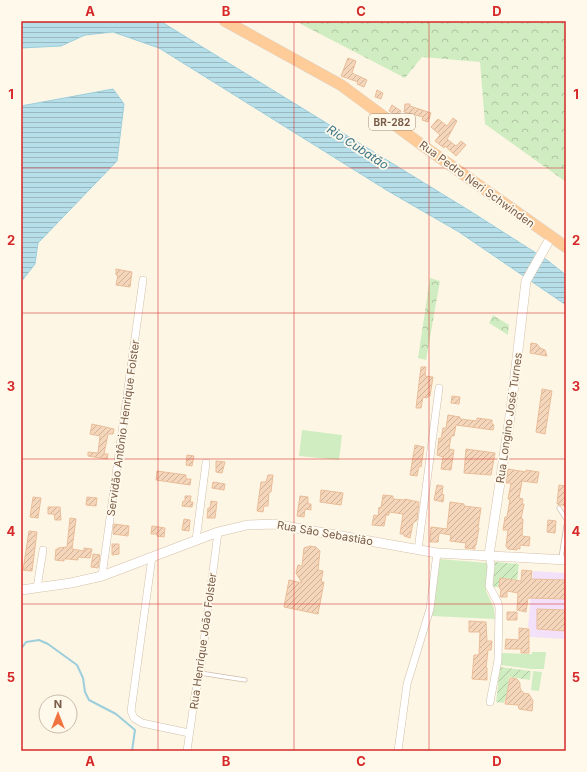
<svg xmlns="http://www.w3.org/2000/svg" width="587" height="772" font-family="Inter,sans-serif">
  <defs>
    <pattern id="forest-crowns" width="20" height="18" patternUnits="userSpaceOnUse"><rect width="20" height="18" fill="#d0edc1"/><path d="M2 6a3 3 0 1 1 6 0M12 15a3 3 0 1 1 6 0" fill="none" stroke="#aec39f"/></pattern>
    <pattern id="garden-furrows" width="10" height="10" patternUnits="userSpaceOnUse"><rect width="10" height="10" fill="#d0edc1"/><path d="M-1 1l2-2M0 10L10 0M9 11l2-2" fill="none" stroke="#aec39f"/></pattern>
    <pattern id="water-rules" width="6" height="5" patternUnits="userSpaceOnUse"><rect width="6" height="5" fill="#b7dfe9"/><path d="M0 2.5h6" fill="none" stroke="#9ab8bf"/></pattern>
    <pattern id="building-hatch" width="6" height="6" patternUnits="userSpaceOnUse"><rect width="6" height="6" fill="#f6d6ba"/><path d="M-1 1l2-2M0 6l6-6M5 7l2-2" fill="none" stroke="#ccb199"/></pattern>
  </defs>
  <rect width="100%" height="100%" fill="#fef6e5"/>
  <path fill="#f3e1fa" d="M566,568V639L530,637V628L528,627L533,571L565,573Z"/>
  <path fill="#d0edc1" d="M302,430L342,435L339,460L299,456Z
    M439,559L488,563L486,591L494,608L495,619L431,616Z
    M532,652H546L544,669H531L500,665V653L532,654Z
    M533,671L542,672L539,691L531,690Z"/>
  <path fill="url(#forest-crowns)" d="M295,21H566V182L485,124L480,62L422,57L405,78Z
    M430,278L440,281L426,360L418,358Z
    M493,315L509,325L508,335L489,323Z"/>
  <path fill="url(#garden-furrows)" d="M495,562L519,564L517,580L500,578L499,587H492Z
    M500,667L531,671L530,680L509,677L508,689L504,703L496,702Z"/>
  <path fill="url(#water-rules)" stroke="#9ccedc" d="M21,21H160L470,211L547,260L566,275V305L459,232L388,191L159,48L113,32L85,35L61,46L21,48Z
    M113,89L124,104L117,161L38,243L35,264L21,282V106Z"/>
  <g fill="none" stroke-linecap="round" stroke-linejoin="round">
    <path stroke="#9ccedc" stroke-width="2" d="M21,649L26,642L39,640L48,644L77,665L83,678L85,692L89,700L116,714L135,730L132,751"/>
  </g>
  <path fill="url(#building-hatch)" stroke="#eabd99" d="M348,58L356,61L352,73L367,80L364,87L357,84L358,82L341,76Z
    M377,90L383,93L381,99L375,97Z
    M405,104H410V106L431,113L428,122L422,120L423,117L404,112Z
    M392,105L401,111L398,116L389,111Z
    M453,118L457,121L447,139L456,146L461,141L466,145L456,156L445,146L444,148L435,141L440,135L431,127L438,119L447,126Z
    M116,269L132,272L130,287L116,285L118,275H116Z
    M531,343L537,344L540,348L545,350L547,356L530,353Z
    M421,367H426L425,376L433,377L430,396H428L427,398L423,397L421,408H416Z
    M542,389L552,391L545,434L536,432Z
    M452,396L460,397L459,404L451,403Z
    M448,415L460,417V419L477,421V418L492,420V424L494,425L493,430L456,425L454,436H451L449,449L454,450L451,470L441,469L443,457L437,455L439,438L441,439L443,428H446Z
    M92,424L114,429L113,434H108L104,454H108L107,459L88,456V452L98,453L100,436L90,434Z
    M415,445L424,447L421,467L419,466L417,476L410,475Z
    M466,449L495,453L491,475L464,473Z
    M187,455L194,456L192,466L186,465Z
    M216,461L225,462L222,473L216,472Z
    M508,469L526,472V470L539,472L537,483L522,481L519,498L523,499L522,504H524L521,519H523L522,536L530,537L529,546L520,545V549L517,548V550L508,549L506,546L508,530H503L505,517H507L510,499H508L511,483H506Z
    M157,471L186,475V479H191L190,485L156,480Z
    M268,475H273L271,492H269L268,506H264L263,512L257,511L261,482H266Z
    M213,482L225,484L224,490L212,488Z
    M437,485L443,486L442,494L444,495L443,502L434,500Z
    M559,485L566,486V506L557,504Z
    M321,490L343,493L341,505L320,502Z
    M383,495L393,496V499L405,500V499L419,502L417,520L413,523L410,538L404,536V534H400L403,514L389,512V515H386L384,526L372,525L374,515L378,516L379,507L381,508Z
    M185,496H191L190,502H193L192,507L182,506L183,501H185Z
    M300,496L308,497V504H311V510L305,509L304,517L297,516Z
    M33,497L41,498L38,518L30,517Z
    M87,497L97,498L96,506L86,505Z
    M211,501L217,502L215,518H207L208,508H210Z
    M450,502L464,504V506L481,508L478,528H479L476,545H475V549L465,548L466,543L450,541L451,535L439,533L438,542H430L431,527L447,529Z
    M48,507H60L61,520H55L54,514H48Z
    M70,518L76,519L72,549L84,551V548L92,549L90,558L78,557V560L68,559H64V561L55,560L56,549L58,550V548L67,547Z
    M184,519L190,520L189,531L182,530Z
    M548,520L556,521L555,533L547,532Z
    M114,524L129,526L128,536L113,534Z
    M152,526L165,528L164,537L157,536V534H151Z
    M29,531L37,532L32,571L23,570Z
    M112,544H119V554L112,555Z
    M310,546L316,547L320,551L318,570L323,571L321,582H324L318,614L284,607L289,580L302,583L296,573L298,565L302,566L304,548Z
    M93,554L100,555L98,568L91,567Z
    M522,570L532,571L531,579L566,580L565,599L528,598L526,612L517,610L518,593L507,591V597H500L501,590L499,587L500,578L521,581Z
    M537,609L566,610V631L537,629Z
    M507,612H517V620H507Z
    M469,621L486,622L487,641H492L491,650H488L486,668H487V680L472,679L474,655H479L480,632H469Z
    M519,628L529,629V653H521V649H505L506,639L519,640Z
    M510,678L517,679L520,683V688L523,693L529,694L533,701L532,711L519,709L518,705L505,704Z"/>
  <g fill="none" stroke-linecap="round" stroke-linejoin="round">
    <g stroke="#d0bea9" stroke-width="5">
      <path id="service" d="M559,508L566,519
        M561,558L566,526
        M200,673L245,680"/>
    </g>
    <g stroke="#d0bea9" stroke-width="8">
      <path id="minor" d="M196,540L206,463
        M418,550L439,388
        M489,555L491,566L489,586L498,603L499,608L498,660L490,702
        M152,557L131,711L134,718L142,723L189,733
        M102,576L143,280
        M37,588L43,550
        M187,751L195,695L200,673L218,532
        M398,751L407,684L430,609L437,553"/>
    </g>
    <g stroke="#d6c0a9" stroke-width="10">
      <path id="secondary" d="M489,555L511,410L526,281L551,237
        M21,590L71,583L102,576L218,532L247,525L274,524L437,553L566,560"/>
    </g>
    <g stroke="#dcd5cf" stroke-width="12">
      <path id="trunk" d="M225,21L341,85L422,145L566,247"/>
    </g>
    <use href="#service" stroke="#fff" stroke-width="3.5"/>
    <use href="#minor" stroke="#fff" stroke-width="7"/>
    <use href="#secondary" stroke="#fff" stroke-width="9"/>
    <use href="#trunk" stroke="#fecc98" stroke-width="11"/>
  </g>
  <path fill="none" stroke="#d62828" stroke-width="1" stroke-opacity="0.55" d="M158,21V751M294,21V751M429,21V751M21,168H566M21,313H566M21,459H566M21,604H566"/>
  <g text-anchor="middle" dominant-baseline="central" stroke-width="3.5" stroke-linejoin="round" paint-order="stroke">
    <rect fill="#fff9ec" stroke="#a18b78" stroke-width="1" x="369" y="114" width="46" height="16" rx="3"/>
    <g font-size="10" font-weight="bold" fill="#795c47">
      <text x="392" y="122">BR-282</text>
    </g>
    <g font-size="11" fill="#795c47" stroke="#fff9ec">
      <text transform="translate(477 184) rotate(36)">Rua Pedro Neri Schwinden</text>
      <text transform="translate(509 418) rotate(-82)">Rua Longino José Turnes</text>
      <text transform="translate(123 428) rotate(-82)">Servidão Antônio Henrique Folster</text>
      <text transform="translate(325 533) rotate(10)">Rua São Sebastião</text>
      <text transform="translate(203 641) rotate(-82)">Rua Henrique João Folster</text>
    </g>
    <g font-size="12" font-style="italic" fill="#3c7687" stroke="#fff9ec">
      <text transform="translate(358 147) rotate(33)">Rio Cubatão</text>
    </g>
  </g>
  <rect width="587" height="772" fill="none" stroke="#fff9ec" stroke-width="44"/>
  <g transform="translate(58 714)"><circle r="19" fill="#fff9ec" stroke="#c9baaa"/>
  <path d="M0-3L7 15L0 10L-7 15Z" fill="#f17340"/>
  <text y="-6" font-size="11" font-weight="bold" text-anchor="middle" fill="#795c47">N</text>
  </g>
  <rect x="22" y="22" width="543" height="728" fill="none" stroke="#d62828" stroke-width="1.5"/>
  <g font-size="13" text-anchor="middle" font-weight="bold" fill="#d62828">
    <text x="90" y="16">A</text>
    <text x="226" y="16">B</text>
    <text x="361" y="16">C</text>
    <text x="497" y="16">D</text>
    <text x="11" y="99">1</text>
    <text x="576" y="99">1</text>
    <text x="11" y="245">2</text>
    <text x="576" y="245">2</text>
    <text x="11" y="391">3</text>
    <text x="576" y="391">3</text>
    <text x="11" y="536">4</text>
    <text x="576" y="536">4</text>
    <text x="11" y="682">5</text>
    <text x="576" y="682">5</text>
    <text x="90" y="766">A</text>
    <text x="226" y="766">B</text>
    <text x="361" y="766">C</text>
    <text x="497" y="766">D</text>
  </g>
</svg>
